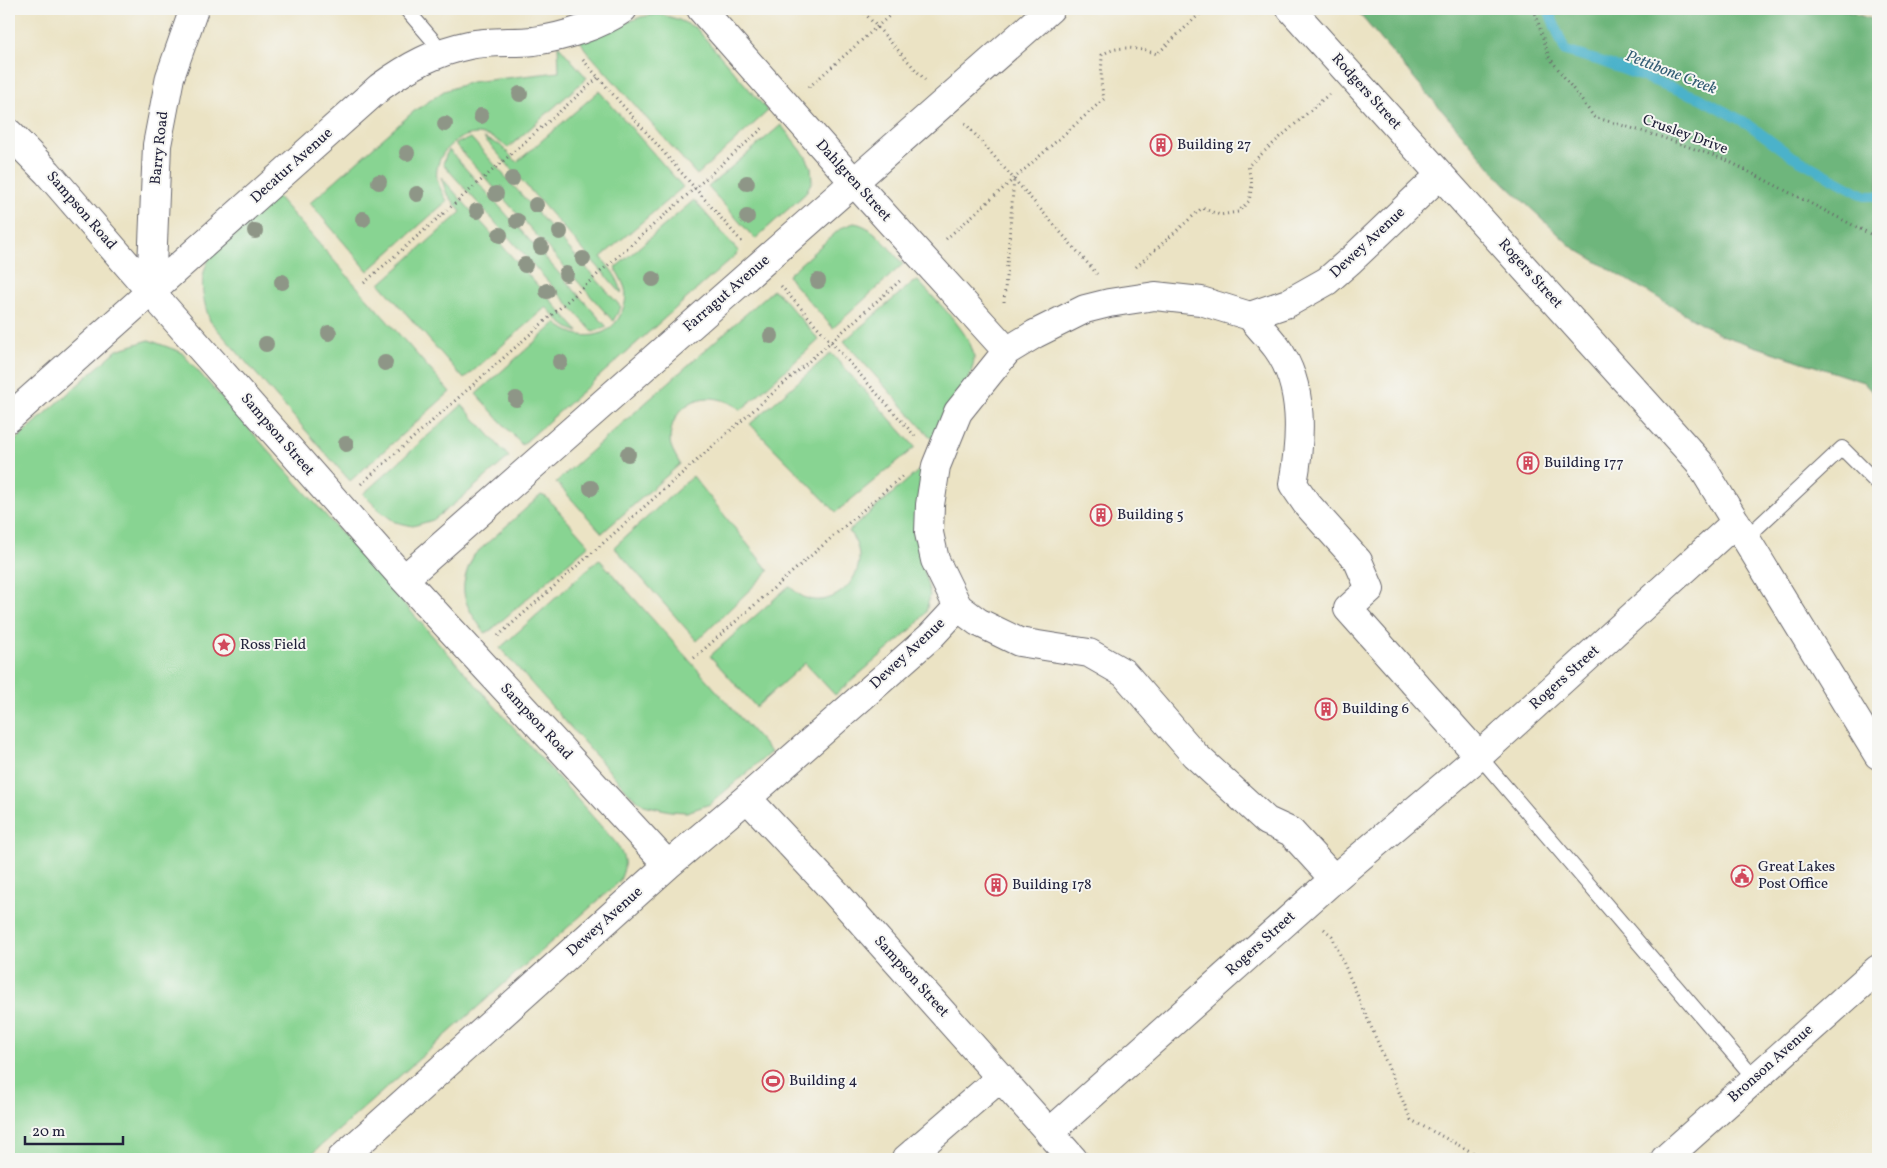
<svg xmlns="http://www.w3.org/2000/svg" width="1887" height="1168" font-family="Vollkorn,serif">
  <rect width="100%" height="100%" fill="#f6f6f2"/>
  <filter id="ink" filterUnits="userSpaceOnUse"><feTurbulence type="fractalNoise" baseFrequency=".02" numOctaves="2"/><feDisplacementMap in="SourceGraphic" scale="10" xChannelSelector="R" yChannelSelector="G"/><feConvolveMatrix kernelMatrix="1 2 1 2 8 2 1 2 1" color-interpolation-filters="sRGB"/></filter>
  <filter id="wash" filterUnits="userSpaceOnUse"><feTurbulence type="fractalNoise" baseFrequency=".0096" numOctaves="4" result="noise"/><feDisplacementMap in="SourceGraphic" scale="20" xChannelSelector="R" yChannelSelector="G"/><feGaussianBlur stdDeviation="1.12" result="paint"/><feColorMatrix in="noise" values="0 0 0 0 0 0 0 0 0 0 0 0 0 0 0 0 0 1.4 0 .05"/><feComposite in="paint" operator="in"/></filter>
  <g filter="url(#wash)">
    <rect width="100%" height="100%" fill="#ebe3c4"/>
    <path fill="#88d492" stroke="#557b66" d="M659,14L677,19L696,28L768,111L697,175L585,49L580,40L641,17Z
      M558,45L587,78L508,148C500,142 494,137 484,135C460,129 433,154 437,179C439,187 443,194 447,201L368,271L310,203L413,112L444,91L471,82L559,72Z
      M599,91L683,187L601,257C611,270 619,278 622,294L484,138L500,145L517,162Z
      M781,125L805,155L811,167L812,181L805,194L755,239L708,187Z
      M471,138L621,307L613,321L455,144Z
      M449,150L607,327L593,332L443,164L446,155Z
      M441,177L579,332C563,328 557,318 546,307L464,379L380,284L461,212L446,192Z
      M276,195L450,392L350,481L210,321C202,298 197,275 213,253Z
      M694,200L739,252L522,445L476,394L556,323C579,343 612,340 623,309C626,302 627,293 624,286C622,280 618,274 615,268Z
      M854,223C875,226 889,249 903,264L833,328L791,281L788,275L841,228Z
      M918,281C934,299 973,334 974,358C975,376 943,423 933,440L844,341L912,283Z
      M773,290L779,294L819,340L741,410C717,391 686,394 673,423C671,430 669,439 671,446C673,452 677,458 680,464L602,533L556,482Z
      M149,340L181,352L616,843C626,859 627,865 619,882L306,1159H9V446L117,350Z
      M831,353L915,447L836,512L750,424Z
      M462,405L509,457L458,501L433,520L413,526L395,522L380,511L363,494Z
      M925,465L919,549L930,595L926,612L915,626L835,695L805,663L756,707L710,656L789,586C795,591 801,597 809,599C834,606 860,581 859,557C859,547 854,539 849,531Z
      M693,476L769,571L697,641L614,547Z
      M541,495L546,497L589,545L491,630L485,633C463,603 456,590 474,555Z
      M599,559L771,752L710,804L687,812L670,811L644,805L629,793L500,648Z"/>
    <path fill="#6eb67c" stroke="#486c5c" d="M1355,9H1839L1878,21V398L1863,382L1721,335L1572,247L1504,183Z"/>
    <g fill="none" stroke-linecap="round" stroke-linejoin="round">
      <path stroke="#4bb2ca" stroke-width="10" d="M1548,9L1565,51L1600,61L1700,98L1748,124L1790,155L1865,196H1878"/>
    </g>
  </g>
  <g filter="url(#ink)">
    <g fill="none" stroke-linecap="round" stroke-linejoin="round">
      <g stroke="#68666b" stroke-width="16">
        <path id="lane" d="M406,9L443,52
          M1746,538L1842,448L1878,484
          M1479,756L1755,1079"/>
      </g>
      <g stroke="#68666b" stroke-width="30">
        <path id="street" d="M701,9L854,182L1007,351
          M1291,9L1699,462L1878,755
          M9,133L48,173L151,292L404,579L668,865
          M151,292L157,145L170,77L194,9
          M1250,316C1259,327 1269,337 1277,348C1305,387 1301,440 1293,484L1306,503L1358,561L1370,589L1348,609L1479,756
          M9,418L380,87C409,66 435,52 469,45C490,41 513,43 534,41C564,37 599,26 623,9
          M404,579L1050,9
          M747,798L835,892L1073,1159
          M1334,879L1291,832L1267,821L1195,755L1124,673L1089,653L1019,642L978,622L958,607L935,560L929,533L930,505L936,466L958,412L1007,351L1035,334L1085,309L1109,303L1155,296L1201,301L1250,316L1288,303L1327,281L1351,260L1440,175
          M1049,1133L1334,879L1479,756L1736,522
          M341,1159L668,865L747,798L931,636L958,607
          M906,1159L1001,1077
          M1665,1159L1878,969"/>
      </g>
      <path stroke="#68666b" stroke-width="3" stroke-dasharray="1 4" stroke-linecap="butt" d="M861,9L925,80
        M1534,9L1549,57L1594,117L1658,136L1726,160L1878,238
        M583,60L742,242
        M809,87L897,9
        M965,123L1097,274
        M946,239L1104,99L1101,83L1102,55C1118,44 1139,48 1157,54L1205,9
        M1136,267L1202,208L1220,215L1238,212L1249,201L1252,185L1248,166L1329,94
        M364,283L599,77
        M781,286L915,436
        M1004,302L1014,179
        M361,484L764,127
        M498,636L902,279
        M694,658L902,476
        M1324,929L1332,936L1411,1120L1485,1159"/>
      <use href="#lane" stroke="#fff" stroke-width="14"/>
      <use href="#street" stroke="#fff" stroke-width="28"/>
    </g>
    <g fill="#8e9687">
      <circle cx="520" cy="94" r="8"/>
      <circle cx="481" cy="116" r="8"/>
      <circle cx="445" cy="124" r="8"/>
      <circle cx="407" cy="153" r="8"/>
      <circle cx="512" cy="179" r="8"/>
      <circle cx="379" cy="182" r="8"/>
      <circle cx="747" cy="183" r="8"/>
      <circle cx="417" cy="194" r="8"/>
      <circle cx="496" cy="194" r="8"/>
      <circle cx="536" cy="205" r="8"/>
      <circle cx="477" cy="211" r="8"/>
      <circle cx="747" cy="217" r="8"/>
      <circle cx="363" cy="219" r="8"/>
      <circle cx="517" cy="221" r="8"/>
      <circle cx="255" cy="231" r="8"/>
      <circle cx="560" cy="232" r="8"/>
      <circle cx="500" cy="235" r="8"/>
      <circle cx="541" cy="247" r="8"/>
      <circle cx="583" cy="259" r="8"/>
      <circle cx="525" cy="265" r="8"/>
      <circle cx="566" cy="274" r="8"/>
      <circle cx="653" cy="279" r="8"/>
      <circle cx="818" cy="281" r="8"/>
      <circle cx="282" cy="282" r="8"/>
      <circle cx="547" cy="291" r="8"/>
      <circle cx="329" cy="333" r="8"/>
      <circle cx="771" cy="336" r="8"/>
      <circle cx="266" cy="344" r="8"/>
      <circle cx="560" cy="362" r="8"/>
      <circle cx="385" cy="363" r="8"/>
      <circle cx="516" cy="399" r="8"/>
      <circle cx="346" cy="444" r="8"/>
      <circle cx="628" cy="454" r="8"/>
      <circle cx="591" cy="488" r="8"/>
    </g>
  </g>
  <defs>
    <g id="building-ring" transform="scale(1.125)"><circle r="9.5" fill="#f6f6f2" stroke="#d1495b" stroke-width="1.5"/><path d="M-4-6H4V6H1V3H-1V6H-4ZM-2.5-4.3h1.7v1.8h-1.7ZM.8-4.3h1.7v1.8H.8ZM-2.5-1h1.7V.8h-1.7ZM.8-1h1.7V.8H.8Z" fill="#d1495b"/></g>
    <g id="sight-ring" transform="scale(1.125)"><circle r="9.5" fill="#f6f6f2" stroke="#d1495b" stroke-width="1.5"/><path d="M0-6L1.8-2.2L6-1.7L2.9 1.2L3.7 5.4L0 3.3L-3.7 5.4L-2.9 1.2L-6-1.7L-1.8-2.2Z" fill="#d1495b"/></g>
    <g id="civic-ring" transform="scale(1.125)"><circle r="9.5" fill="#f6f6f2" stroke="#d1495b" stroke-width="1.5"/><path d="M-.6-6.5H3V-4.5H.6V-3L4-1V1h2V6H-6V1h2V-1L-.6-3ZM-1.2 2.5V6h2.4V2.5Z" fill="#d1495b"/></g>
    <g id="stadium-ring" transform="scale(1.125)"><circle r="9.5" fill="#f6f6f2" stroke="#d1495b" stroke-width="1.5"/><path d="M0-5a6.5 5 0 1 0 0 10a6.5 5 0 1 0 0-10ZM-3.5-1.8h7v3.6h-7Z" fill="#d1495b"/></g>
  </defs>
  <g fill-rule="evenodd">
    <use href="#building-ring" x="1161" y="145"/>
    <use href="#building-ring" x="1528" y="463"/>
    <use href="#building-ring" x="1101" y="515"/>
    <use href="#sight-ring" x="224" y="645"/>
    <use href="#building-ring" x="1326" y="709"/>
    <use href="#civic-ring" x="1742" y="876"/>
    <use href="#building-ring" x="996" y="885"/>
    <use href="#stadium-ring" x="773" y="1081"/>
  </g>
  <g text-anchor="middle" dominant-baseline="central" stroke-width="4" stroke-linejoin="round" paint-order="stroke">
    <g font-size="15" fill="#22223b" stroke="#f6f6f2">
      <text transform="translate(1366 92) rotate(48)">Rodgers Street</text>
      <text transform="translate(1685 135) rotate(20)">Crusley Drive</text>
      <text transform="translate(160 148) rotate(-84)">Barry Road</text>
      <text transform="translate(292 166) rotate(-42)">Decatur Avenue</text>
      <text transform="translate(853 181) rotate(48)">Dahlgren Street</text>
      <text transform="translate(81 211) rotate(49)">Sampson Road</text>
      <text transform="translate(1368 243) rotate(-43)">Dewey Avenue</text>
      <text transform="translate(1530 274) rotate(48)">Rogers Street</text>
      <text transform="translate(727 294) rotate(-41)">Farragut Avenue</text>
      <text transform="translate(277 435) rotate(49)">Sampson Street</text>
      <text transform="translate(908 654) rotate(-43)">Dewey Avenue</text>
      <text transform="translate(1565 678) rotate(-42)">Rogers Street</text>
      <text transform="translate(536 722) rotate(47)">Sampson Road</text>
      <text transform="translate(605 922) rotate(-42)">Dewey Avenue</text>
      <text transform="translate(1261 944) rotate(-42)">Rogers Street</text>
      <text transform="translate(911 977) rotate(48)">Sampson Street</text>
      <text transform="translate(1771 1064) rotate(-42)">Bronson Avenue</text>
    </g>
    <g font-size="15" fill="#22223b" stroke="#f6f6f2" text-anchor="start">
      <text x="1177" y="145">Building 27</text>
      <text x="1544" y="463">Building 177</text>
      <text x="1117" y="515">Building 5</text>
      <text x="240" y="645">Ross Field</text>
      <text x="1342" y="709">Building 6</text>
      <text x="1758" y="867">Great Lakes<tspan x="1758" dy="17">Post Office</tspan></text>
      <text x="1012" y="885">Building 178</text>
      <text x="789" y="1081">Building 4</text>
    </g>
    <g font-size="16" font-style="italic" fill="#325c74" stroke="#f6f6f2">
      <text transform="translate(1671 73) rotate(21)">Pettibone Creek</text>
    </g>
  </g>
  <rect width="1887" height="1168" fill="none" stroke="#f6f6f2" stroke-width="30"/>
  <path d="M25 1136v8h98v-8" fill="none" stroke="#22223b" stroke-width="2.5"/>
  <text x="32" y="1136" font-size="15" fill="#22223b" stroke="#f6f6f2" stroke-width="4" paint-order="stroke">20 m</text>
</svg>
